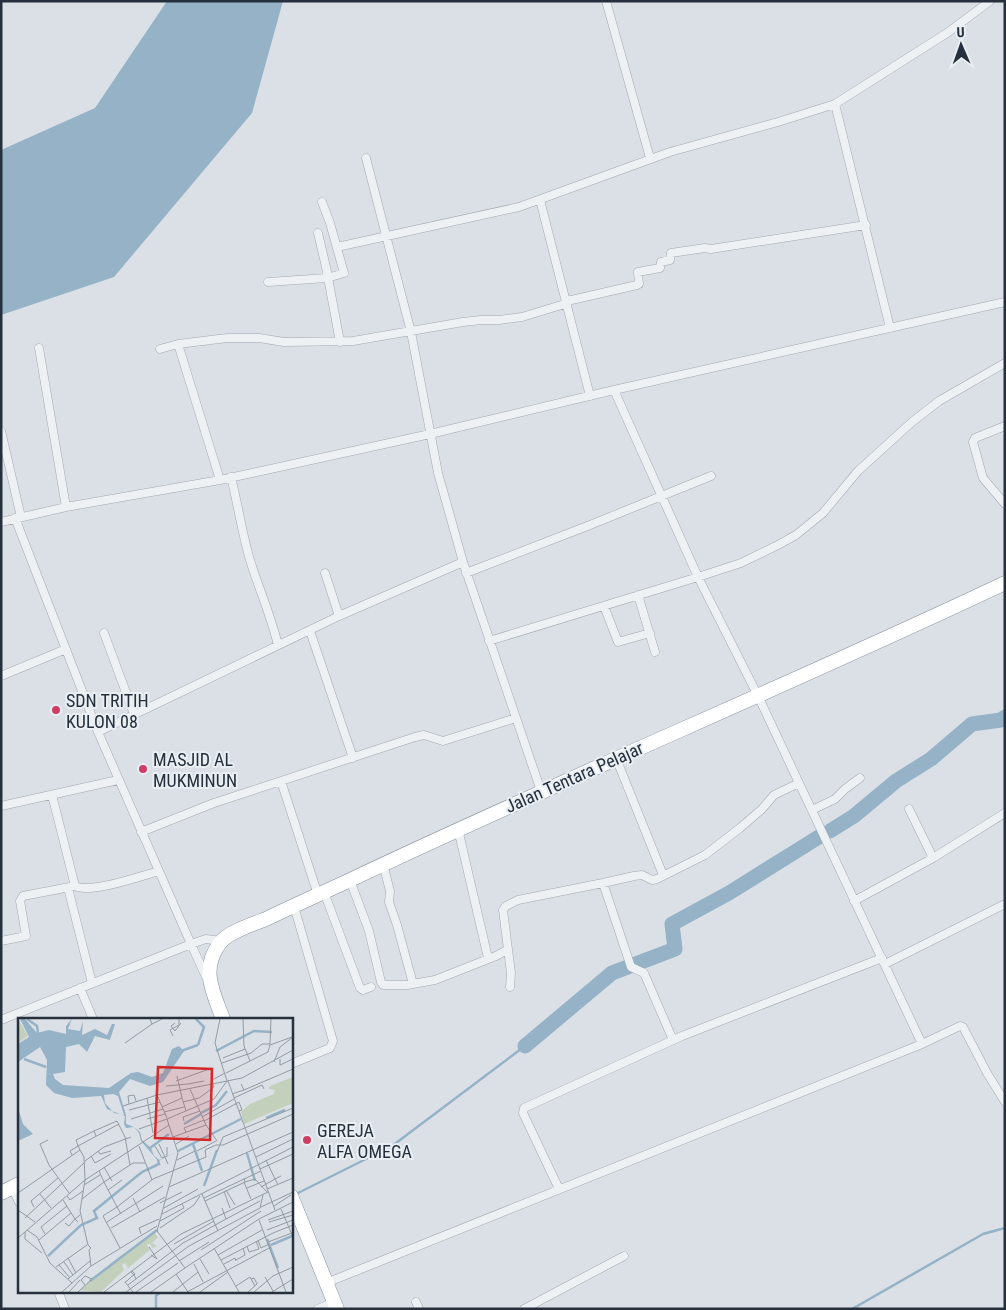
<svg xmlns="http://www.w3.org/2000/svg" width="1006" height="1310" font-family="'Roboto Condensed',sans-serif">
  <rect width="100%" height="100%" fill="#dbe0e6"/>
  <path fill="#95b2c7" d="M167,1H283L252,113L114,277L1,315V150L95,108Z"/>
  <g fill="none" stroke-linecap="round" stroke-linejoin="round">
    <path stroke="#95b2c7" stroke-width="2.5" d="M294,1195L392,1146L525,1046
      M156,1309V1296L161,1291
      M852,1309L983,1234L1005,1228"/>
    <path stroke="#95b2c7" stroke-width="15" d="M830,831L854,816L896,781L931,759L972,724L1001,720L1005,717
      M525,1046L612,973L675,949L672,924L729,893L822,835"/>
    <g stroke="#a1a8b0" stroke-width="9">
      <path id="street" d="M606,1L650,158
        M835,104L890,328
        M366,158L411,332L438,473L463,562
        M540,200L590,396
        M318,233L326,267L340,342
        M337,247L519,207L670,152L778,122L835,104L947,33L990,1
        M268,282L327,278L344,273L330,223L322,202
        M567,301L637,285L639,284L638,272L660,268L661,262L670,260L671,253L705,248L711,249L866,225
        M178,344L220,480
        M39,348L66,507
        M160,349L178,344L227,338H259L284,342L353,341L463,322L481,320H499L522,317L568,303
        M614,390L698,577L758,696L922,1044
        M1005,426L975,438L973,442L983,478L1005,504
        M1,431L21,517
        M231,477C238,505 242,533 250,560C259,589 271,616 278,645
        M15,518L98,732L191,944L206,939L221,941
        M1,522L66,507L220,480L430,434L614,390L1005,302
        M325,573L339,616
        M466,573L590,525L711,476
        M638,595L655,652
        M604,606L618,642L650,633
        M310,631L353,758
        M104,633L134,714
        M489,641L698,577L741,563L778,545L796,535L823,513L858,471L912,422L939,401L1005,363
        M1,676L66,649
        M98,732L339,616L463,562L541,791
        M616,758L663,875
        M281,781L318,895
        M52,795L75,886
        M1,806L118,780
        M909,809L933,858
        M812,810L835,799L845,789L860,778
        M458,829L488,958
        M141,832L214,803L415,737L424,735L443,741L516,718
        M383,864L390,891L389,902L397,925L413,984
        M350,880L369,931L381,982L383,985H407L435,980L496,956L507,950
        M603,883L631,967L644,973L673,1040
        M68,888L92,983
        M324,892L360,988L363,990L371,987
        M854,901L933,858L1005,813
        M1,941L26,936L20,901L23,896L75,886C90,894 141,876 159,871
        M885,964L1005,904
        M510,987L511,973L503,910L506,906L518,900L603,883L634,876L642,875L652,880L657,879L705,855L740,828L762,809L774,795L799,783
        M80,988L93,1019
        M1,1020L191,944L206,977
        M291,1064L330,1048L333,1041L294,906
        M12,1187L19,1202
        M559,1189L523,1113L524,1108L682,1036L882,958
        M326,1283L922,1044L960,1026L963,1027L987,1073L1005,1102
        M58,1291L65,1309
        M416,1302L419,1309
        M318,1309L334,1302
        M524,1309L624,1256"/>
    </g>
    <g stroke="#838f9c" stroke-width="15">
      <path id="highway" d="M223,1019C213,992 200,969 220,943C228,932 253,924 266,919C293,906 320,894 348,881C565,778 787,686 1005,583
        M1,1193L19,1184
        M291,1196L337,1309"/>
    </g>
    <use href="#street" stroke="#eef1f4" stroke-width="8"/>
    <use href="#highway" stroke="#fff" stroke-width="14"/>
  </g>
  <g fill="#ce3d63" stroke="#eaeff4" stroke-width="2">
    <circle cx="56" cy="710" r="5"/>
    <circle cx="143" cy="769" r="5"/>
    <circle cx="307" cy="1140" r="5"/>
  </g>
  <g text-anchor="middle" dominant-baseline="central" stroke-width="4" stroke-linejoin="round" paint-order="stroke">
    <g font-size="18" fill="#25303c" stroke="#eaeff4" text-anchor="start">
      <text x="66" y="700">SDN TRITIH<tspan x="66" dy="21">KULON 08</tspan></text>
      <text x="153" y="759">MASJID AL<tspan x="153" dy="21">MUKMINUN</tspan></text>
      <text x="317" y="1130">GEREJA<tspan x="317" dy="21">ALFA OMEGA</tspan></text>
    </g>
    <g font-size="18" fill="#25303c" stroke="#eaeff4">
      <text transform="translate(574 777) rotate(-24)">Jalan Tentara Pelajar</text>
    </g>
  </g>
  <g transform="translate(18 1018)">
    <rect width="275" height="275" fill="#dbe0e6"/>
    <path d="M0,1L10,18L0,25ZM275,59V85L226,106L223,94L232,86L256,76L257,72L251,71L252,68ZM136,214L140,219L134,225L139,228L135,230L131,225L129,227L132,232L110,250L107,245L104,247L106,252L83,274L62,272L93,245Z" fill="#c3d0bc"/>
    <path d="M2,1H7L19,15L31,12L48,16V8L54,1L50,11L62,13L65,3L64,17L77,11L89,17L94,6H97L92,22L77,18L69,34L61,26L48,29L47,54L35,56L37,61L45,67L91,70L113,55L120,54L134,59L145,55L154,31L161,28L166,33L145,64L132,68L112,61L101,74L108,97V106L116,109L122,114L124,122L133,130L136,138L139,140L141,142L159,134L140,143L123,123L121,115L116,109L108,110L106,106L107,98L89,91L83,78L54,80L36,75L28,67L29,42L22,29L0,44V26L11,19ZM95,76L100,78L106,97L96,95L87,85L86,77ZM0,90L5,106L15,116L0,123Z" fill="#95b2c7" fill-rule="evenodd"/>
    <path fill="none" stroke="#95b2c7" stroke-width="2.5" d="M9,1L19,8L20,15M178,1L186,9L180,27M163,33L180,27M198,33L236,13L254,14M6,41L28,49M183,95L198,87L209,73M248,100L267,92M166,106L183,96M175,126L184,153M132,130L151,116M160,133L223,101M229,135L237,163M186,168L199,132M249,221L260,250M253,227L274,218M30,238L63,207L79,200L76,193L124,154L141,146L140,142M72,263L139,212"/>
    <path fill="none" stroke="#929aa2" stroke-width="1" d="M132,1L134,6L144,1M202,1L197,25L209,63L196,81L149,101L160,135L139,213L167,250L241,201L275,184M225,1L226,28L232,43M157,5L153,8L157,13L163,5M155,18L152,12L161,7V1M107,25L134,6M252,26L253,1M252,27L274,19M205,40L227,31M262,41V47L275,41M256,44L262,29L275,19M204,45L233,35L244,26H252M208,55L250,34L252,27M159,58L164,80M158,63L194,50M210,63L257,192M170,66L186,63M148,68L170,66M172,71L188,107L199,123M226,72L275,51M214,76L226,72L223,66M139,77L149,100M129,80L135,115M216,80L244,67L246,71M165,84L181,80L196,69L194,62L207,55M111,86L110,78L116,77L118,83M105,88L139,77L224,60L275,32M144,89L164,80L168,93M111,92L142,84M146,94L166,89M184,99L216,81M113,101L145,91M129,101L147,96M166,103L165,99L182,93M186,103L221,84L224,92L221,93M121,111L149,101M168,114L166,110L186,102M78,118L76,113L99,103L107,119L112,147M155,119L188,107M30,122L22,126L31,147L51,175M141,126L150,146M158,126L171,118M121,128L134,162M137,128L144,140L149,138V129M62,132L60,128L101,106M80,133L82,136L93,133M179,133L198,123M199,134L205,119L275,90M54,137L52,133L60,128L58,122L76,113M73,138L77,145L93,136M238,139L275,121M159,142L177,133M248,142L257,161L263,158M67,143L86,129L113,119M86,149L94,163M242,151L275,136M226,164L233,181M227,164L237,161L249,174M66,167L82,157M151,169L275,114M243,169L257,161L260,167M229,170L246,163M249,171L275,160M90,172L104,162M208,172L217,187M206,173L212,190M0,175L62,132L66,139L67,162L62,193L70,227L73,230L71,232M22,176L33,190M184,176L200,213M49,178L52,182L65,173M115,180L122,194M186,180L243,153M64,181L86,164L81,153M45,182L57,201L62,197M187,183L227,164L226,160M142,185L164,174M256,188L273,177M16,189L13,183L40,160M243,189L275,174M146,190L180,171M204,190L208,201L242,183M263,191L275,219M0,192L17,204M103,196L99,189L135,161L188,139L187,132L198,127H205L275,96M144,196L275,129M7,200L67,144M241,202L268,274M250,202L275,193M142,203L166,190L164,186M89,204L145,168M251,204L275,197M47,205L51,208L57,201L60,204M93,210L147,179M142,210L176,187L182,178M9,212L19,219L32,245L54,265M249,212L275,202M7,214V221L24,235M255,215L275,207M27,216L23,209L49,188M123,216L121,210L141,201M0,220L67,162L151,107M21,222L53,195M240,222L243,230L251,226M250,224L274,215M156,226L196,203M229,228L231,234L241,231L238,223M131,229L139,241L133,237M102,230L85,198L99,189L86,164L115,145H127M196,230L221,274M71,232L73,248M183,232L243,193M200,237L244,212M50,240L58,255M182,241L191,256M203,242L255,215M218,242L227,237L225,230M161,243L191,224M46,244L55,257M176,246L185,264M206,246L217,240L218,243M41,247L52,260M38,249L69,227M158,256L170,274M247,259L255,273M50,261L72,243M67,267L63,262L67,258L74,261M110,267L165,225L208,201M218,268L232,259L237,268M44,274L73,248L139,208M51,274L62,262M60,274L73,262M86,274L163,216L250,174M108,274L171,228L242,190L245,177M115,274L107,264L109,263L114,258L116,257L117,256L114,253L113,254L116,257L118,261M118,274L160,245M133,274L167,250M155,274L180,254M169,274L253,229M182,274L210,254M230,274L239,266L236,260L233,261M236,274L255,258L275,249M254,274L275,261"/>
    <path fill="#d62828" fill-opacity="0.15" stroke="#d62828" stroke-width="2.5" d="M140,49L194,51L192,122L137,120Z"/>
    <rect width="275" height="275" fill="none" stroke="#25303c" stroke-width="2.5"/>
  </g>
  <rect width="1006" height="1310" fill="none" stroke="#25303c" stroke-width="5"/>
  <g transform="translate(961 45) rotate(358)" stroke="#eaeff4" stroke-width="4" paint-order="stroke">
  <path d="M0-4L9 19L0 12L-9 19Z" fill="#25303c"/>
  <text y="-8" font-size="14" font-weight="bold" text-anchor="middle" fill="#25303c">U</text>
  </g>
</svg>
